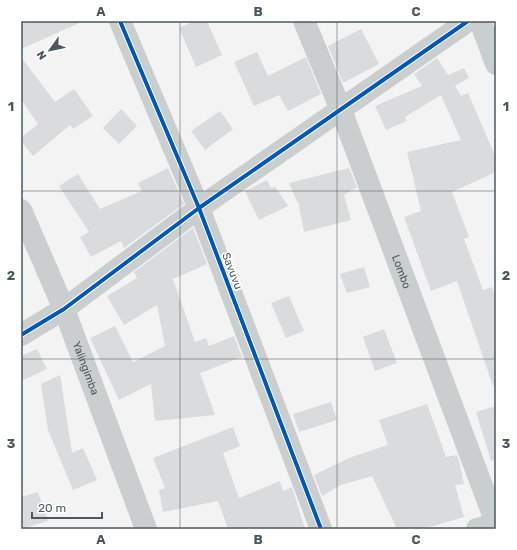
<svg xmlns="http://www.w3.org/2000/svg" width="517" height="550" font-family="Rubik,sans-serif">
  <rect width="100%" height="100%" fill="#f4f3f3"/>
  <path fill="#dadbdc" d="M21,21H84L21,49Z
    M194,21H207L222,55L196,67L179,28Z
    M361,29L379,64L343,83L328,46Z
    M257,52L268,76L306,57L321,94L288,111L279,95L254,106L234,62Z
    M21,57L55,102L74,89L93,116L73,129L70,125L33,156L21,141V138L38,124L21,99Z
    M437,58L448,75L464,68L469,78L455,86L461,96L468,93L496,158V172L452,192L469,237L464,239L483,290L492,287L496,299V386H493L457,281L431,291L404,217L421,211L407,152L461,140L441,95L405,117L407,121L386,130L375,106L422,86L414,74Z
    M121,109L137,126L119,144L103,128Z
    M220,111L233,129L205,150L191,131Z
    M168,168L184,204L124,248L121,241L91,257L80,237L89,232L59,186L78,174L100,209L142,191L138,183Z
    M349,168L357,187L344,195L351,220L304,232L298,201L297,202L289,183Z
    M267,180L271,188L275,187L288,206L259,220L245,191Z
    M193,228L207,264L173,279L195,342L206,338L209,346L234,336L242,357L200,373L215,415L155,421L151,384L119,400L90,338L115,326L133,362L165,346L157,305L124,325L107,296L137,278L134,272Z
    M364,267L370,287L347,293L340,274Z
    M289,296L304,331L286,338L271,303Z
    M384,329L397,363L375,371L363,337Z
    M37,349L47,369L21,381V356Z
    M60,375L72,453L83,448L97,480L73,490L48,430L41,384Z
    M331,402L337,420L299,432L293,414Z
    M427,404L446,457L457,455L459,461L464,484L455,485L464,517L423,529H397L372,476L341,485L322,496L314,475L349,458L388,445L379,420Z
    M496,406V460L491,461L476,412Z
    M233,427L240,446L223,453L239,498L280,481L283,491L292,487L305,529H228L218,501L163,512L159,490L165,488L153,458Z
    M38,492L48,521L21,529V497Z"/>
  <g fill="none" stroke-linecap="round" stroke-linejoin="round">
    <g stroke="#cbcecf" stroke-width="22">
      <path d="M120,21L199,208L321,529"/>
      <path id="s1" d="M304,21L341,110L496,523"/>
      <path d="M480,21L496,64"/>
      <path id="s2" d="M21,210L64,309L146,529"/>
      <path d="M21,335L64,309L199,208L468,21"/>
      <path d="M477,529L496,524"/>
    </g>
    <g stroke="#fff" stroke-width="6">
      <path id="cycleway" d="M120,21L199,208L321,529
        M21,335L64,309L199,208L468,21"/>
    </g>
    <use href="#cycleway" stroke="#0057b8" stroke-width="4"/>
  </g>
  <path fill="none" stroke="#4c585e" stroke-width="1" stroke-opacity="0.55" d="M180,21V529M337,21V529M21,191H496M21,359H496"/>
  <g text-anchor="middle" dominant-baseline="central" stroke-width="3.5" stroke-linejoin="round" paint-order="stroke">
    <g font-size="11" fill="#4c585e" stroke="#fff">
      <text transform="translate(232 271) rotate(69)">Savuvu</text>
      <text stroke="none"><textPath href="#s1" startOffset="269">Lombo</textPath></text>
      <text stroke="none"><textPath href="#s2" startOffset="171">Yalingimba</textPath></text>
    </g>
  </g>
  <rect width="517" height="550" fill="none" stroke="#ffffff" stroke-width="44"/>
  <g transform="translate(50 50) rotate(237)" stroke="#ffffff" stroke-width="3" paint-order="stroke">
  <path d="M0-3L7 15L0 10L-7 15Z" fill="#4c585e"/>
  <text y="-6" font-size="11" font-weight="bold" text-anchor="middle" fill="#4c585e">N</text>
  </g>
  <path d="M32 512v6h70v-6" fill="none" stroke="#4c585e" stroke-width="2"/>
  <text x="38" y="512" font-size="12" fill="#4c585e" stroke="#ffffff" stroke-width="3" paint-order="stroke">20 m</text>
  <rect x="22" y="22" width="473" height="506" fill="none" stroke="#4c585e" stroke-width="1.5"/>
  <g font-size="13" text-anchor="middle" font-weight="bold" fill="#4c585e">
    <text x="101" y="16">A</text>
    <text x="258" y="16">B</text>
    <text x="416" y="16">C</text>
    <text x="11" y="111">1</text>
    <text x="506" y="111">1</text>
    <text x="11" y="280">2</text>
    <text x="506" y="280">2</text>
    <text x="11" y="448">3</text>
    <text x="506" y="448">3</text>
    <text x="101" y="544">A</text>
    <text x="258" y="544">B</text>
    <text x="416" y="544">C</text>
  </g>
</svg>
